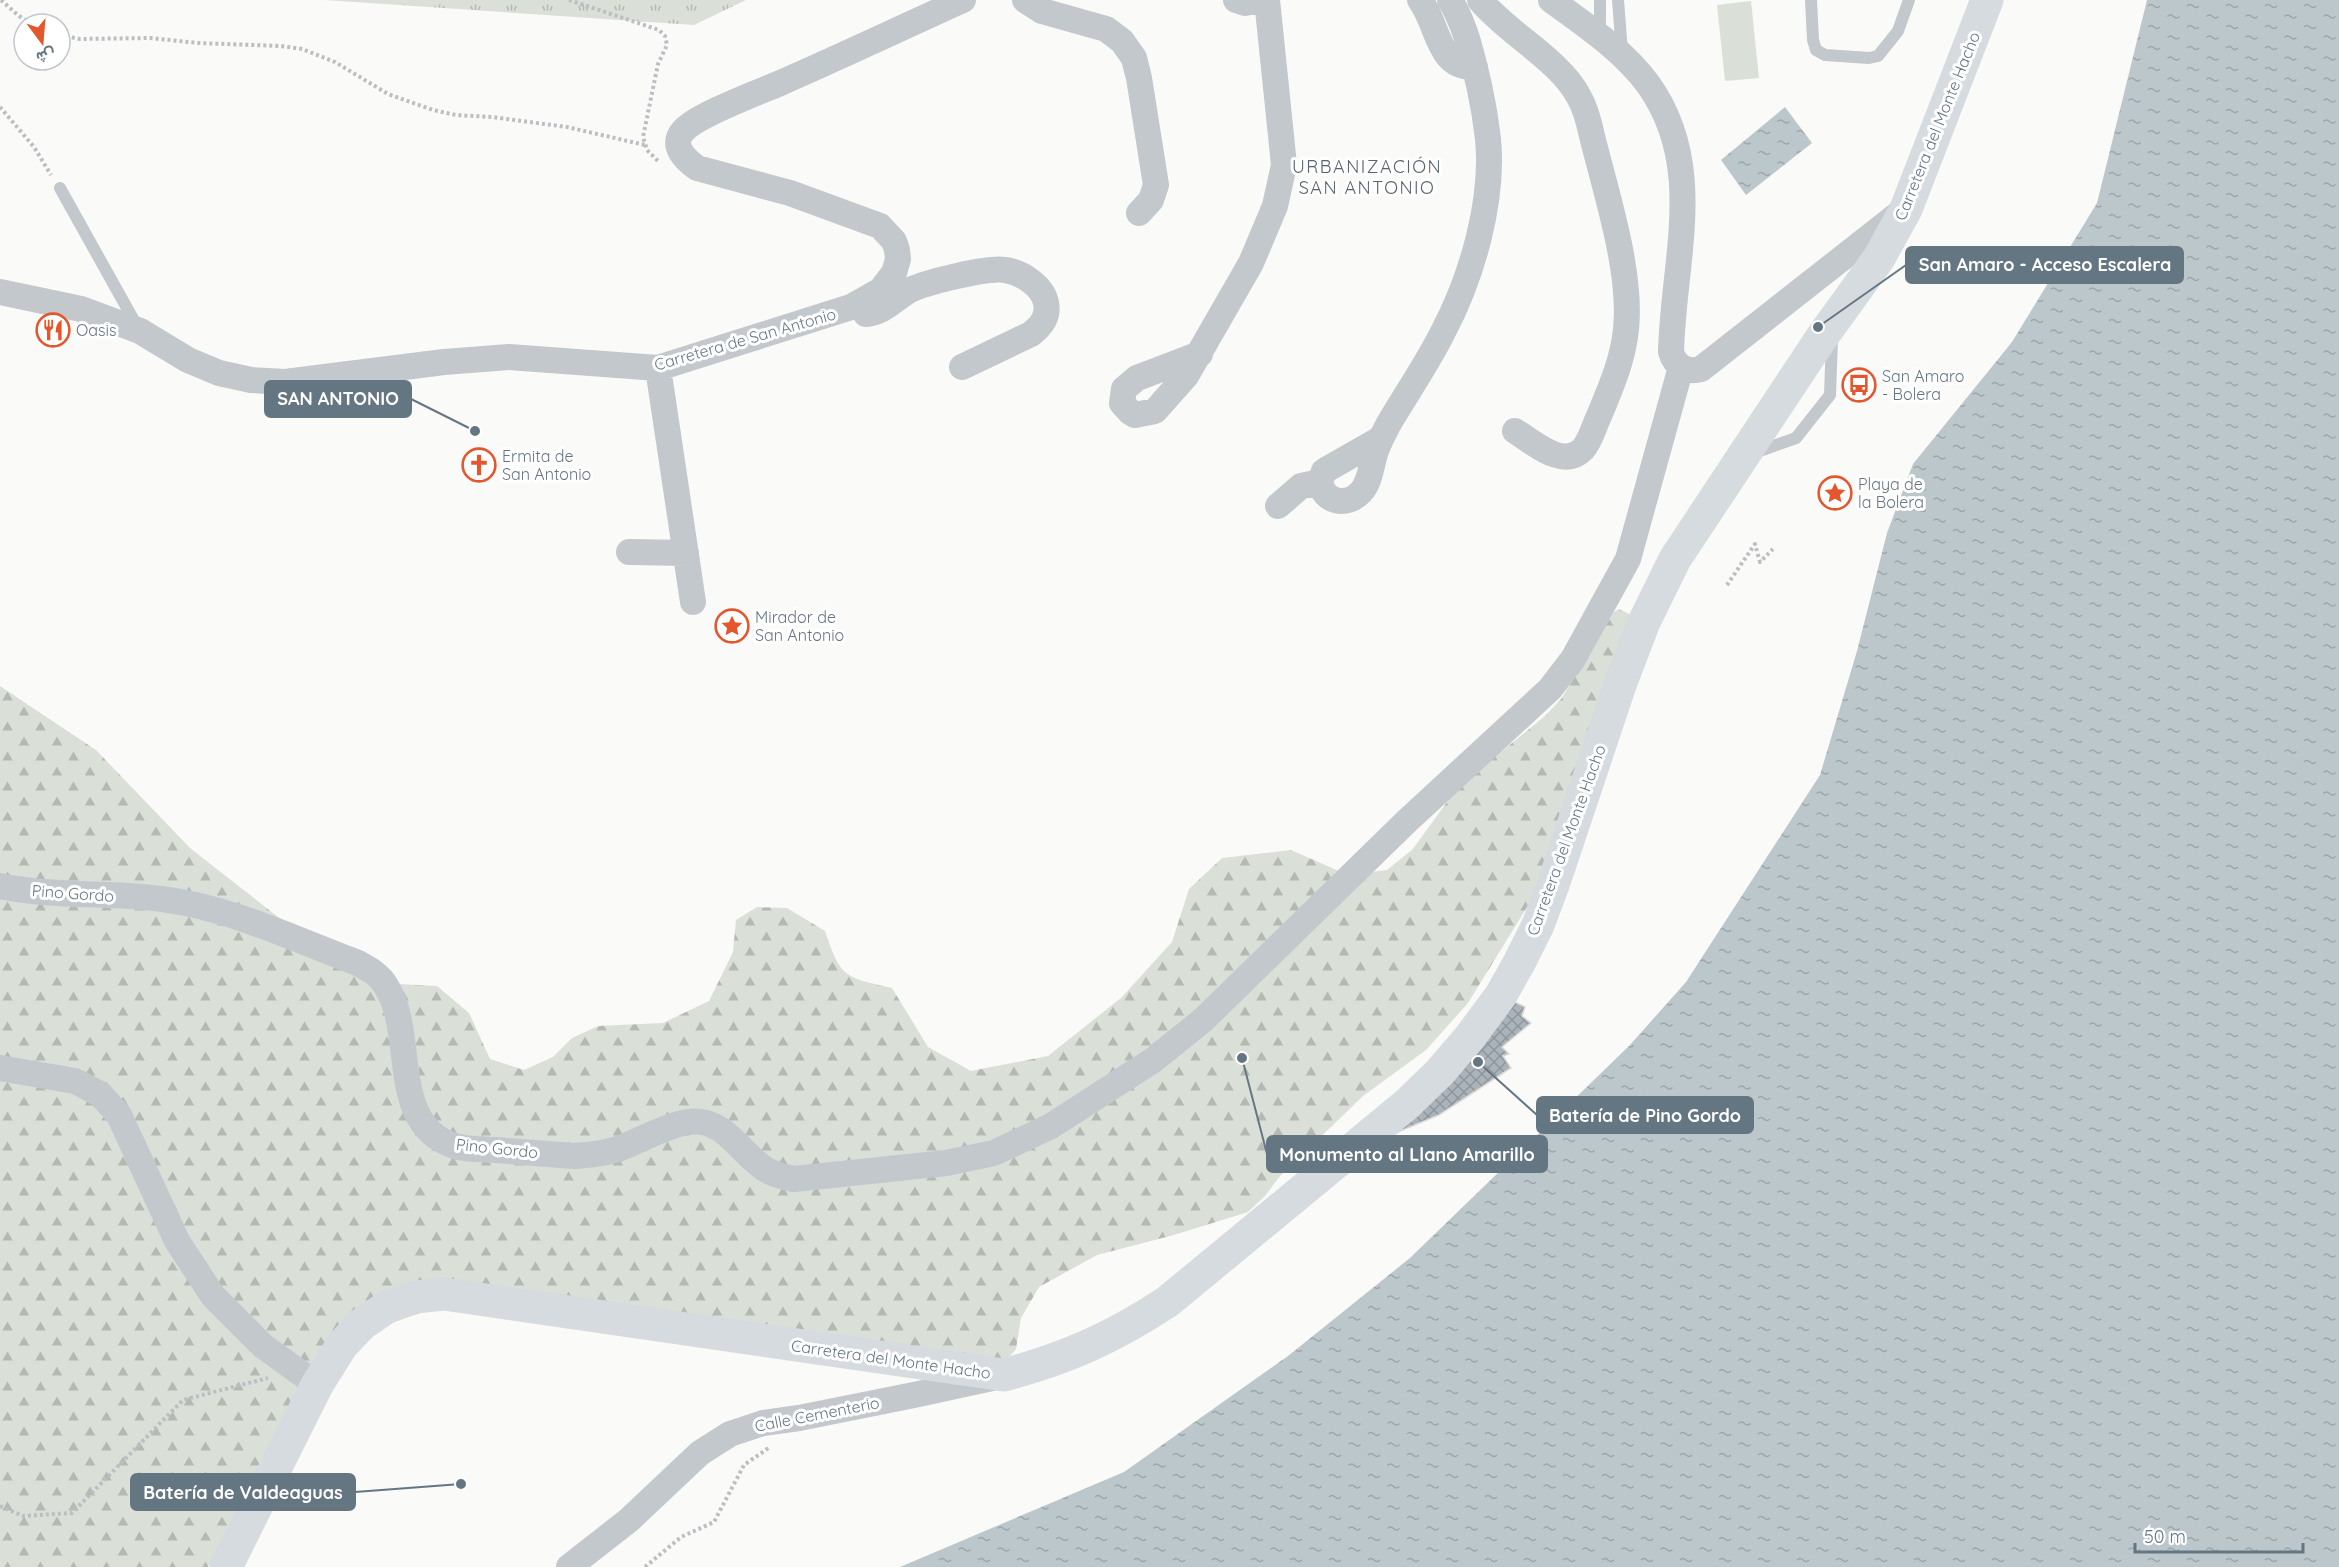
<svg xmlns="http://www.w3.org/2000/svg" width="2339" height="1567" font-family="Quicksand,Vazirmatn,sans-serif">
  <defs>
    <pattern id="grass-tufts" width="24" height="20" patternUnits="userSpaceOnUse" patternTransform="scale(1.5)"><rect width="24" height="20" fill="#dadfd7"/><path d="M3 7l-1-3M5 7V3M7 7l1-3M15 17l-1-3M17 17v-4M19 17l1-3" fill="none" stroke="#b4b9b4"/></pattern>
    <pattern id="forest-firs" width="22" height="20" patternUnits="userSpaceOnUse" patternTransform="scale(1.5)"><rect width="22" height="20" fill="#dadfd7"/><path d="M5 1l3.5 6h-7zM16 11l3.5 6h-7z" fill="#b4b9b4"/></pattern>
    <pattern id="water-ripples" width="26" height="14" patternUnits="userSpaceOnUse" patternTransform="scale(1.5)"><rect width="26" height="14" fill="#bbc7cb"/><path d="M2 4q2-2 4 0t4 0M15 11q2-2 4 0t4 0" fill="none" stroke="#9ca6aa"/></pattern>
    <pattern id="building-cross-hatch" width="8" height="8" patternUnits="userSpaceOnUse" patternTransform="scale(1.5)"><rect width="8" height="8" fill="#aab3b9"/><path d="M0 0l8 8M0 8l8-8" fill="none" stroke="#8e969c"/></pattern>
  </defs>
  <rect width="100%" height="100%" fill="#fafaf8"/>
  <path fill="url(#grass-tufts)" d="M325,0H746L694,25Z"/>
  <path fill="url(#forest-firs)" d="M1619,609L1633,616L1548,873L1468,1003L1426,1050L1363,1096L1280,1176L1265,1196L1248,1212L1174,1235L1097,1255L1039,1287L1021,1318L1016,1349L1001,1367L500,1311L431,1309L375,1329L348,1355L254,1491L208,1567H0V686L96,750L190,848L278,917L397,984L437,986L469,1013L490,1059L524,1070L553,1057L572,1038L598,1026L663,1023L709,1001L733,952L736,920L757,907L787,908L825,931C841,979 845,977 892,988L928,1047L971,1071L1048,1056L1121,998L1172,942L1189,889L1222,858L1291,850L1348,875L1387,870L1413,849L1457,788L1545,716L1561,699L1614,612Z"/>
  <path fill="#dadfd7" d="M1751,1L1759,78L1725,81L1717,5Z"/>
  <path fill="url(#water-ripples)" d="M2147,0H2339V1567H900L1124,1472L1288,1356L1410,1258L1630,1045L1686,982L1820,775L1857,651L1887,533L1913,464L2012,342L2097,203Z
    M1785,107L1812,143L1746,195L1721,160Z"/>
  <path fill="url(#building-cross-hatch)" stroke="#dcdcda" stroke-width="1.5" d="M1501,995L1525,1007L1522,1016L1531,1023L1502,1047L1509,1054L1503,1056L1511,1068L1439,1115L1398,1132Z"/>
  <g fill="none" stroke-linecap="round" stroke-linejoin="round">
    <path stroke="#bbbfc2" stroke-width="4" stroke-dasharray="3 3" stroke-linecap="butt" d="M1,0L19,16L32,24
      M569,0L659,30L665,36L667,45L658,64L643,137L647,150L659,162
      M60,35L80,39L150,38L198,43L281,46L302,49L335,62L388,94L433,110L456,115L492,117L567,127L645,145
      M0,107L34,147L51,175
      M1727,585L1755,544L1760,562L1773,549
      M0,1506L23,1516L72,1513L183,1400L268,1378
      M645,1567L681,1537L714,1522L744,1465L770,1447"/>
    <path stroke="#c3c8cc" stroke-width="12" d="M1600,0V36
      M1618,0L1622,52
      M1811,0L1813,40L1816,50L1825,55L1869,58L1878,56L1898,31L1909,0
      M60,188L137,326
      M1754,453L1796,438L1830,395L1832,338"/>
    <path stroke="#c3c8cc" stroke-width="26" d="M1025,0L1042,11L1106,29L1122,41L1134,58L1139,78L1156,185L1151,200L1139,213
      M1236,0L1245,3L1262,0
      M1420,0C1439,25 1437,69 1475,67
      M1480,0C1508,34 1559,59 1579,97C1586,109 1589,122 1592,136C1606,193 1632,271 1626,329C1623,360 1611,387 1599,416C1594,426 1591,440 1583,449C1563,470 1533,442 1515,431
      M1551,0C1585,25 1623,50 1648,84C1707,166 1673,260 1671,352C1675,366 1687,373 1701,369L1901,212
      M0,292L81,309L140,331L188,360L219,373L251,380L285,382L444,362L509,357L658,368L851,307L881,290L894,273L898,259L897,250L894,241L880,226L790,193L697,168C686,160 670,146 683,131C697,115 757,93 778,84C840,57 901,28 963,0
      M866,314C883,313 896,298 910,290C927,282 988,267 1005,270C1021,272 1043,286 1046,303C1049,317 1041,326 1031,334L962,367
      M1200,354L1137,378L1124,389L1122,403L1130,412L1135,415L1155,411L1186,376L1251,263L1275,206L1284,165L1267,0
      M658,368L693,602
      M1380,439L1324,471L1320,482C1324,503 1347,507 1361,492C1370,482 1371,467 1375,454C1378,444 1383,435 1388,425C1406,394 1427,364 1443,332C1472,277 1494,201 1488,139C1486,121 1483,103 1479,85C1472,56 1466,26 1450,0
      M1278,506L1301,486L1320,482
      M629,552L686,553
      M0,886C62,899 125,890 186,903C245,915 302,942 358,963C369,969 380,975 386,986C417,1033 387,1125 455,1146C468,1150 483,1149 496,1150C522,1152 548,1154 574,1156C588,1155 602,1154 615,1150C640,1142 676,1118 702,1122C730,1127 745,1158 768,1171C776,1175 785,1177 794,1179L946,1163L994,1153L1051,1126L1152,1061L1203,1020L1407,821L1550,689L1573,659L1628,559L1681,367
      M0,1068L75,1081L100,1094L119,1115L177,1241L213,1296L263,1346L317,1385
      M569,1567L629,1520L700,1453L730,1434L763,1423L799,1418L914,1395L992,1378"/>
    <path stroke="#d6dbdf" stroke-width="33" d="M226,1567L317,1385L342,1345L362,1324L387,1307L415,1297L444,1294L1004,1375C1067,1358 1112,1338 1167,1302L1407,1104L1440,1072L1470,1037L1501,995L1519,963L1538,925L1553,885L1620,685L1644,622L1675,559L1822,337L1879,258L1906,209L1987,0"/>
  </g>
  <defs>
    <g id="restaurant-ring" transform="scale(1.725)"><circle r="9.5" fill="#fff" stroke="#e4572e" stroke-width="1.5"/><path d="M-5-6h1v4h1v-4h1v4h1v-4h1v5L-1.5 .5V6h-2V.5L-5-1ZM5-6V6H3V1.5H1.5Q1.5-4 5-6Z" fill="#e4572e"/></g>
    <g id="bus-ring" transform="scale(1.725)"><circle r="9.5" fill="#fff" stroke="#e4572e" stroke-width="1.5"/><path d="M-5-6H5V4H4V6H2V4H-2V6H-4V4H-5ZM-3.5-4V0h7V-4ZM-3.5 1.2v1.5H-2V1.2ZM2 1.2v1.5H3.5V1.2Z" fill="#e4572e"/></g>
    <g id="church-ring" transform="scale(1.725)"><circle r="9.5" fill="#fff" stroke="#e4572e" stroke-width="1.5"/><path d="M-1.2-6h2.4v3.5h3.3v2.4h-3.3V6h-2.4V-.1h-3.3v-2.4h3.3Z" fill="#e4572e"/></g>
    <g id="sight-ring" transform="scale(1.725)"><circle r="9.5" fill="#fff" stroke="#e4572e" stroke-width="1.5"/><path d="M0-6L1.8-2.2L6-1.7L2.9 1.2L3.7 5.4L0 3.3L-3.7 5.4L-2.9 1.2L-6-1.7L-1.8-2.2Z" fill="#e4572e"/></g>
  </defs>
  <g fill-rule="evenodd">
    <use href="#restaurant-ring" x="53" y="330"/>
    <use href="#bus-ring" x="1859" y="385"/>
    <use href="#church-ring" x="479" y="465"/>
    <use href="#sight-ring" x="1835" y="493"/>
    <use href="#sight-ring" x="732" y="626"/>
  </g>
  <g text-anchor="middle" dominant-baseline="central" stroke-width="6" stroke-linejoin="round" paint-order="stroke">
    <g font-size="16" fill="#657683" stroke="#fff">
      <text transform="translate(1937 126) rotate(-68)">Carretera del Monte Hacho</text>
      <text transform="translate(745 339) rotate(-16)">Carretera de San Antonio</text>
      <text transform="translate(1566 840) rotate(-70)">Carretera del Monte Hacho</text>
      <text transform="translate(73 893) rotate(4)">Pino Gordo</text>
      <text transform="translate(497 1148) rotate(6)">Pino Gordo</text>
      <text transform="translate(891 1359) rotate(8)">Carretera del Monte Hacho</text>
      <text transform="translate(817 1414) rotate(-11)">Calle Cementerio</text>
    </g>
    <g font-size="16" fill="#657683" stroke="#fff" text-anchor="start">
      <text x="76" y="330">Oasis</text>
      <text x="1882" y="376">San Amaro<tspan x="1882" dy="18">- Bolera</tspan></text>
      <text x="502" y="456">Ermita de<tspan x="502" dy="18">San Antonio</tspan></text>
      <text x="1858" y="484">Playa de<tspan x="1858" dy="18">la Bolera</tspan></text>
      <text x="755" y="617">Mirador de<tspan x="755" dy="18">San Antonio</tspan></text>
    </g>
    <g font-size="18" letter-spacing="1.5" fill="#57646e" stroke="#fff">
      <text x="1367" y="166">URBANIZACIÓN<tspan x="1367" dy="21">SAN ANTONIO</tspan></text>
    </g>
  </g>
  <path fill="none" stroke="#657683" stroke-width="2" d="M1818 327L1906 265M475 431L411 399M1478 1062L1537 1115M1242 1058L1267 1154M461 1484L355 1492"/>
  <g fill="#657683" stroke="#fff" stroke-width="2">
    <circle cx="1818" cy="327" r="6"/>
    <circle cx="475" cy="431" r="6"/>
    <circle cx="1478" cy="1062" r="6"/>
    <circle cx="1242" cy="1058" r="6"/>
    <circle cx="461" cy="1484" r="6"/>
  </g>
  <g fill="#657683" stroke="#657683" stroke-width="2">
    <rect x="1906" y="247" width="277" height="36" rx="6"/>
    <rect x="265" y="381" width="146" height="36" rx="6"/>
    <rect x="1537" y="1097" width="216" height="36" rx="6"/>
    <rect x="1267" y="1136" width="280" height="36" rx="6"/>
    <rect x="131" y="1474" width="224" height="36" rx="6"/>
  </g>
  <g font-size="18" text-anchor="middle" font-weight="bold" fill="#fff">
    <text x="2045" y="271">San Amaro - Acceso Escalera</text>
    <text x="338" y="405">SAN ANTONIO</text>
    <text x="1645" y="1122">Batería de Pino Gordo</text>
    <text x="1407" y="1161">Monumento al Llano Amarillo</text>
    <text x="243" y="1499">Batería de Valdeaguas</text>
  </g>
  <g transform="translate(42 42) rotate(164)"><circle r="28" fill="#ffffff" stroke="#c1c8cd" stroke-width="1.5"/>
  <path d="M0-4.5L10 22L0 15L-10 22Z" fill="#e4572e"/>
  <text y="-9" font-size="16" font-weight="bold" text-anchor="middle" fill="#657683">ش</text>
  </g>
  <path d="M2135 1543v9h168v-9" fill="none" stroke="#657683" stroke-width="3"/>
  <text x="2144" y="1543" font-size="18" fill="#657683" stroke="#ffffff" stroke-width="4.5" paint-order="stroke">50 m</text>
</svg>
